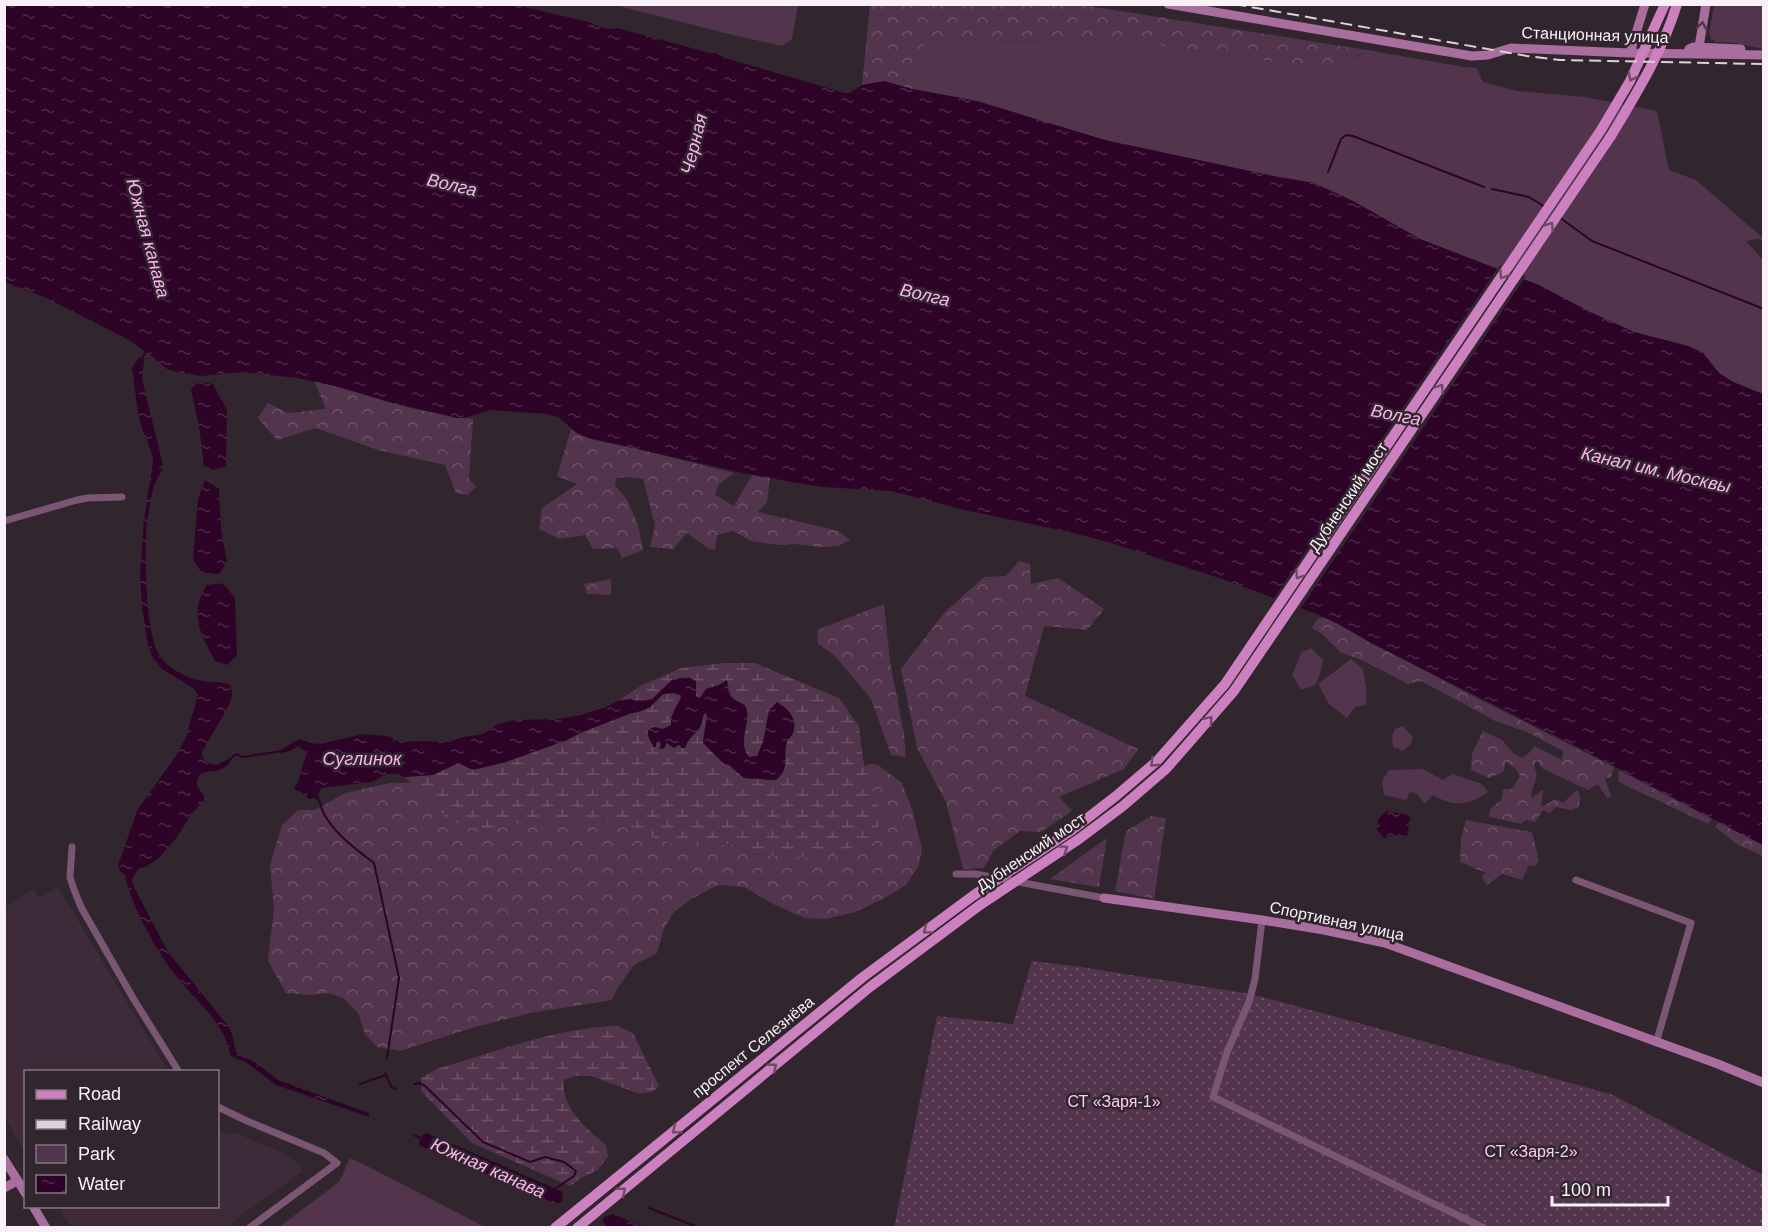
<svg xmlns="http://www.w3.org/2000/svg" width="1768" height="1232" font-family="Arial,sans-serif">
  <defs>
    <pattern id="forest-crowns" width="20" height="18" patternUnits="userSpaceOnUse" patternTransform="scale(1.5)"><rect width="20" height="18" fill="#53344d"/><path d="M2 6a3 3 0 1 1 6 0M12 15a3 3 0 1 1 6 0" fill="none" stroke="#6d5267"/></pattern>
    <pattern id="wetland-marsh" width="20" height="14" patternUnits="userSpaceOnUse" patternTransform="scale(1.5)"><rect width="20" height="14" fill="#53344d"/><path d="M1 5h8M5 5V1M11 12h8M15 12V8" fill="none" stroke="#6d5267"/></pattern>
    <pattern id="garden-dots" width="8" height="8" patternUnits="userSpaceOnUse" patternTransform="scale(1.5)"><rect width="8" height="8" fill="#53344d"/><path d="M2 2h.1M6 6h.1" fill="none" stroke="#6d5267" stroke-width="1.8" stroke-linecap="round"/></pattern>
    <pattern id="water-ripples" width="26" height="14" patternUnits="userSpaceOnUse" patternTransform="scale(1.5)"><rect width="26" height="14" fill="#2e0328"/><path d="M2 4q2-2 4 0t4 0M15 11q2-2 4 0t4 0" fill="none" stroke="#4d2848"/></pattern>
  </defs>
  <rect width="100%" height="100%" fill="#31252e"/>
  <path fill="#3d2b39" d="M58,887L168,1071L26,1072L25,1153L5,1118V907L34,889L39,898Z
    M218,1129L227,1135L234,1132L283,1153L295,1160L303,1171L245,1212L228,1227H71L58,1207L218,1206Z"/>
  <path fill="#53344d" d="M614,5H798L792,39L782,46L729,34Z
    M1714,5H1763V49L1735,43L1716,42L1711,39L1709,34Z
    M924,41L1138,42L1328,70L1366,52L1367,50L1464,67L1477,68L1483,82L1517,91L1585,97L1657,111L1669,170L1696,180L1763,238V240L1757,239L1746,241L1763,260V394L1733,382L1719,373L1703,353L1688,346L1634,332L1588,311L1539,285L1420,239L1353,201L1314,183L1273,176L1104,140L977,101L912,89Z
    M1311,648L1323,660L1320,674L1315,685L1301,690L1292,675L1301,653Z
    M1351,659L1363,669L1366,687V705L1355,707L1347,718L1329,704L1318,684Z
    M1403,726L1413,737L1411,744L1403,751L1393,747L1392,736L1395,729Z
    M1423,769L1443,780L1453,774L1482,784L1488,792C1468,806 1455,807 1432,795L1425,804L1417,794L1410,792L1406,800L1384,795L1382,781L1389,770Z
    M350,1158L365,1165L485,1227H279L339,1182Z"/>
  <path fill="url(#forest-crowns)" d="M870,5H1082L1367,50V51L1328,70L1137,42L925,41L912,89L884,81L862,85Z
    M314,381C341,387 368,396 395,404C421,411 447,415 473,419L469,479L476,487L468,495L456,493L445,465L378,450L316,428L277,440L258,418L268,403L288,413L326,409Z
    M571,429C588,442 613,443 633,448C667,456 700,465 734,473L719,484L715,495L734,506L752,475L770,478L767,502L758,512L839,531L850,540L838,546L821,547L794,544L778,545L751,541L733,531L717,535L715,549H709L687,533L673,549L650,547L655,525L643,479L626,477L616,478L615,485L627,500L638,525L643,550L622,558L617,548L593,549L585,535L559,539L539,529L542,508L577,484L557,476Z
    M1019,561L1030,564L1031,584L1058,578L1104,609L1087,630L1044,626L1025,696L1138,749L1124,769L1059,797L1072,811L1041,832L1020,831L994,850L984,868L963,869L946,802L917,748L901,669L944,613L984,577L1006,576Z
    M611,579V595L587,594L584,584Z
    M884,604L890,661L904,734L906,757L891,755L871,699L835,656L818,644L817,630Z
    M1324,617L1467,693L1614,767L1611,777L1605,779L1611,795L1608,799L1598,784L1588,790L1542,768L1537,760L1534,765L1537,776L1531,793L1532,798L1543,790L1541,807L1556,799L1563,803L1577,790L1580,796L1579,807L1571,810L1556,807L1550,813L1543,810L1535,822L1526,820L1521,824L1489,817L1490,809L1501,800L1504,789H1512L1520,776L1516,769L1506,762L1503,772L1489,778L1471,770L1472,753L1483,731L1502,740L1513,753L1522,758L1530,752L1534,746L1562,760L1563,751L1527,732L1496,721L1421,681L1408,684L1364,661L1340,652L1322,634L1312,628L1317,619Z
    M869,764L878,765L902,783L912,809L922,849L919,865L906,885L885,898L855,912L826,919L805,918L775,905L744,887L718,885L691,899L673,913L663,931L657,953L634,965L618,987L612,1000L531,1013L475,1027L400,1051L377,1047L365,1034L358,1013L343,998L328,993L311,995L286,993L268,961L274,909L270,865L282,825L298,810H315L345,793L390,783L429,782L716,845L733,844L749,854L813,858L882,818L865,767Z
    M1619,770L1712,819L1708,824L1629,787L1618,781Z
    M1151,816L1166,818L1154,899L1115,891L1126,831Z
    M1466,820L1532,832L1539,861L1535,866L1529,865L1522,880L1502,874L1487,885L1482,877L1486,873L1460,862L1461,838Z
    M1718,822L1763,845V856L1738,845L1715,827Z
    M1107,838L1099,887L1050,879Z"/>
  <path fill="url(#wetland-marsh)" d="M723,663H755L839,698L859,726L863,760L882,818L874,835L859,845L837,853L813,858L749,854L733,844L681,847L611,822L540,819L484,829L468,827L449,820L405,777L433,775L458,763L474,769L506,762L567,740L580,733L629,714L641,711L650,707L663,694L674,693L680,695L681,697L673,712L671,725L663,729L654,727L651,742L653,744L660,741L661,745L667,743L674,748L679,745L685,748C690,735 691,739 698,730C702,726 702,720 704,714L706,713L707,716L703,739L706,746L744,778L776,780L786,743L793,733L763,742L757,756L748,757L744,749L745,705C732,699 728,695 728,682L706,689L700,698L696,697V681C671,669 668,690 652,699C646,702 627,699 618,701L642,685L682,668Z
    M618,1026L633,1033L659,1086L652,1092L640,1094L591,1076H575L564,1080C560,1107 587,1129 606,1145L608,1156L598,1170L581,1178L570,1186L472,1143L421,1091V1078L437,1069C495,1052 558,1027 618,1026Z"/>
  <path fill="url(#garden-dots)" d="M1032,961L1081,967L1251,994L1359,1023L1613,1095L1763,1175V1227L894,1228L937,1016L1013,1024Z"/>
  <path fill="url(#water-ripples)" d="M4,5H516L589,22C598,27 607,30 617,28L710,53H716L722,57L845,93H850L862,85L884,81L912,89L977,101L1105,140L1273,176L1314,183L1353,201L1420,239L1539,285L1588,311L1634,332L1688,346L1703,353L1719,373L1733,382L1763,394V845L1741,834L1572,744L1369,642L1339,624L1314,613L1219,578L1111,543L1074,533L965,510L891,491L823,487L791,482L743,473L589,438L578,434L558,417L547,414L489,410L465,418H457L397,404L335,386L297,378L242,372L202,376L179,373L167,369L153,357L127,339L46,298L5,282Z
    M139,357L143,358L144,360L142,379L163,465C163,472 153,483 152,494C149,508 147,521 146,535C145,565 146,621 156,649C159,656 164,662 170,667C179,673 192,680 203,681C213,683 221,681 230,685C231,689 232,692 232,695C231,708 201,749 202,755C203,762 211,764 217,765L235,755C231,760 228,766 222,769C211,775 197,766 197,786L204,796V801L192,813L178,836L160,857L147,866L138,869L132,880L133,885L168,952L229,1027L232,1034L236,1052L256,1063L278,1080L369,1113V1117L276,1085L247,1063L231,1056C228,1048 226,1037 221,1030C209,1010 191,995 177,977C157,952 131,906 125,875L120,871L118,865L138,809L176,756L186,737L198,695L193,688L162,669L153,658L148,647L142,607L140,575L144,519L153,462C153,450 144,437 141,425C136,407 135,386 132,368Z
    M199,381L213,384L227,410L226,467L212,470L204,466L200,433L191,389Z
    M205,480L219,489L221,528L227,562L219,574L202,573L193,560L198,499Z
    M223,583L235,598L237,656L227,665L215,661C201,635 188,612 207,585Z
    M690,678L696,681V696L700,698L706,689L719,685L727,680C728,686 727,693 732,698C737,703 745,702 747,710C750,726 737,743 749,757L757,756L763,742L769,710L777,702C788,709 798,718 793,733C791,737 787,740 786,745C784,760 789,770 776,780L744,778L729,765L724,764L703,743L707,716L706,713L704,714C702,720 702,726 698,730C691,738 690,736 685,748H682L679,745L674,748L667,743L664,748L661,749L659,748L661,745L659,741L656,743V747H653V744C648,739 644,729 654,727L663,729L671,725V718L681,697L680,695L674,693L663,694L650,707L641,711L629,714L580,733L567,740L506,762L473,770L458,763L433,775L405,777L397,774H387L372,782L321,788L318,794L321,803L314,798L309,799L304,794L296,790L294,787L298,782L306,755L305,751L298,746L290,751L280,753V751L295,741L301,739L310,743L319,744L364,734L387,736L400,742L423,741L449,742L463,737L483,734L498,724L515,720L557,719L581,715L606,707L618,701L630,699L644,701L652,699L673,679Z
    M1387,811L1408,815L1410,818L1407,836L1397,834L1396,837L1388,836L1384,839L1381,834L1377,830L1378,819Z
    M427,1133L563,1192L562,1201L557,1204L420,1146L419,1142L422,1135Z
    M612,1214L645,1227H607L603,1222V1218Z"/>
  <path fill="#31252e" d="M1499,266L1526,276L1299,611L1272,601Z"/>
  <g fill="none" stroke-linecap="round" stroke-linejoin="round">
    <path stroke="#2e0328" stroke-width="2" d="M1328,172L1341,139L1346,135L1353,136L1484,187
      M1492,189L1529,197L1545,207
      M1559,217L1592,241L1764,309
      M141,360L147,349
      M233,756L237,754L242,757L282,751
      M320,802C324,826 355,849 374,863L399,978L387,1058
      M385,1073L392,1088L396,1089
      M360,1084L386,1075
      M414,1084L419,1083L425,1086L483,1142L530,1162L545,1157L564,1162L576,1171L574,1176L555,1189L554,1191
      M414,1135L422,1139
      M649,1208L700,1228"/>
    <path stroke="#7b5674" stroke-width="7" d="M4,521L77,500L88,498L122,497
      M72,847L70,877L73,887L81,907L133,998L179,1072
      M956,874H975L1104,898
      M1576,880L1691,923L1656,1043
      M1262,920L1255,979L1249,1002L1227,1052L1213,1097L1484,1228
      M218,1107L247,1121L324,1153L337,1163L249,1228"/>
    <path stroke="#a96e9e" stroke-width="9" d="M1168,4L1472,56L1488,55L1511,48L1630,53L1764,55
      M1699,47L1706,4
      M1689,49L1693,47L1741,49
      M1630,53L1645,4
      M1104,898L1262,920L1324,930L1385,943L1718,1064L1764,1083
      M4,1159L26,1194
      M4,1188L17,1181
      M33,1206L46,1228"/>
    <path stroke="#cd80bf" stroke-width="10" d="M555,1228L863,977L974,895L1072,830L1116,796L1157,761L1225,684L1601,130L1630,81L1665,4
      M577,1228L870,987L980,905L1079,839L1123,806L1166,769L1234,691L1611,136C1636,94 1663,51 1677,4"/>
    <path stroke="#dcd3da" stroke-width="2" stroke-dasharray="12 6" stroke-linecap="butt" d="M1234,4L1527,56L1560,60L1764,64"/>
  </g>
  <defs><path id="oneway-chevron" d="M-2-3.5L2.5 0L-2 3.5" fill="none" stroke-width="1.6" stroke-linecap="round" stroke-linejoin="round" transform="scale(1.5)"/></defs>
  <use stroke="#4f374a" href="#oneway-chevron" transform="translate(1702 26) rotate(-80)"/>
  <g stroke="#6f4968">
    <use href="#oneway-chevron" transform="translate(1632 77) rotate(117)"/>
    <use href="#oneway-chevron" transform="translate(1550 226) rotate(-56)"/>
    <use href="#oneway-chevron" transform="translate(1503 275) rotate(124)"/>
    <use href="#oneway-chevron" transform="translate(1440 388) rotate(-56)"/>
    <use href="#oneway-chevron" transform="translate(1299 575) rotate(124)"/>
    <use href="#oneway-chevron" transform="translate(1209 720) rotate(-49)"/>
    <use href="#oneway-chevron" transform="translate(1154 763) rotate(136)"/>
    <use href="#oneway-chevron" transform="translate(1064 849) rotate(-34)"/>
    <use href="#oneway-chevron" transform="translate(927 930) rotate(143)"/>
    <use href="#oneway-chevron" transform="translate(773 1067) rotate(-39)"/>
    <use href="#oneway-chevron" transform="translate(676 1130) rotate(141)"/>
    <use href="#oneway-chevron" transform="translate(622 1191) rotate(-39)"/>
  </g>
  <g text-anchor="middle" dominant-baseline="central" stroke-width="5" stroke-linejoin="round" paint-order="stroke">
    <g font-size="16" fill="#faf1f8" stroke="#31252e">
      <text transform="translate(1595 35) rotate(2)">Станционная улица</text>
      <text transform="translate(1348 497) rotate(-56)">Дубненский мост</text>
      <text transform="translate(1031 852) rotate(-34)">Дубненский мост</text>
      <text transform="translate(1337 921) rotate(12)">Спортивная улица</text>
      <text transform="translate(753 1047) rotate(-39)">проспект Селезнёва</text>
    </g>
    <g font-size="16" fill="#fbcdf1" stroke="#31252e">
      <text x="1114" y="1101">СТ «Заря-1»</text>
      <text x="1531" y="1151">СТ «Заря-2»</text>
    </g>
    <g font-size="18" font-style="italic" fill="#feb3ef" stroke="#31252e">
      <text transform="translate(694 144) rotate(-76)">Черная</text>
      <text transform="translate(452 185) rotate(13)">Волга</text>
      <text transform="translate(148 238) rotate(75)">Южная канава</text>
      <text transform="translate(925 295) rotate(13)">Волга</text>
      <text transform="translate(1396 415) rotate(11)">Волга</text>
      <text transform="translate(1656 470) rotate(13)">Канал им. Москвы</text>
      <text x="362" y="759">Суглинок</text>
      <text transform="translate(488 1168) rotate(24)">Южная канава</text>
    </g>
  </g>
  <rect width="1768" height="1232" fill="none" stroke="#faf1f8" stroke-width="12"/>
  <rect x="24" y="1070" width="195" height="138" fill="#31252e" stroke="#81777f" stroke-width="1.5"/>
  <rect x="36" y="1090" width="30" height="9" fill="#cd80bf" stroke="#81777f" stroke-width="1.5"/>
  <text x="78" y="1100" font-size="18" fill="#faf1f8">Road</text>
  <rect x="36" y="1120" width="30" height="9" fill="#dcd3da" stroke="#81777f" stroke-width="1.5"/>
  <text x="78" y="1130" font-size="18" fill="#faf1f8">Railway</text>
  <rect x="36" y="1145" width="30" height="18" fill="#53344d" stroke="#81777f" stroke-width="1.5"/>
  <text x="78" y="1160" font-size="18" fill="#faf1f8">Park</text>
  <rect x="36" y="1175" width="30" height="18" fill="url(#water-ripples)" stroke="#81777f" stroke-width="1.5"/>
  <text x="78" y="1190" font-size="18" fill="#faf1f8">Water</text>
  <path d="M1552 1196v9h116v-9" fill="none" stroke="#faf1f8" stroke-width="3"/>
  <text x="1561" y="1196" font-size="18" fill="#faf1f8" stroke="#31252e" stroke-width="4.5" paint-order="stroke">100 m</text>
</svg>
